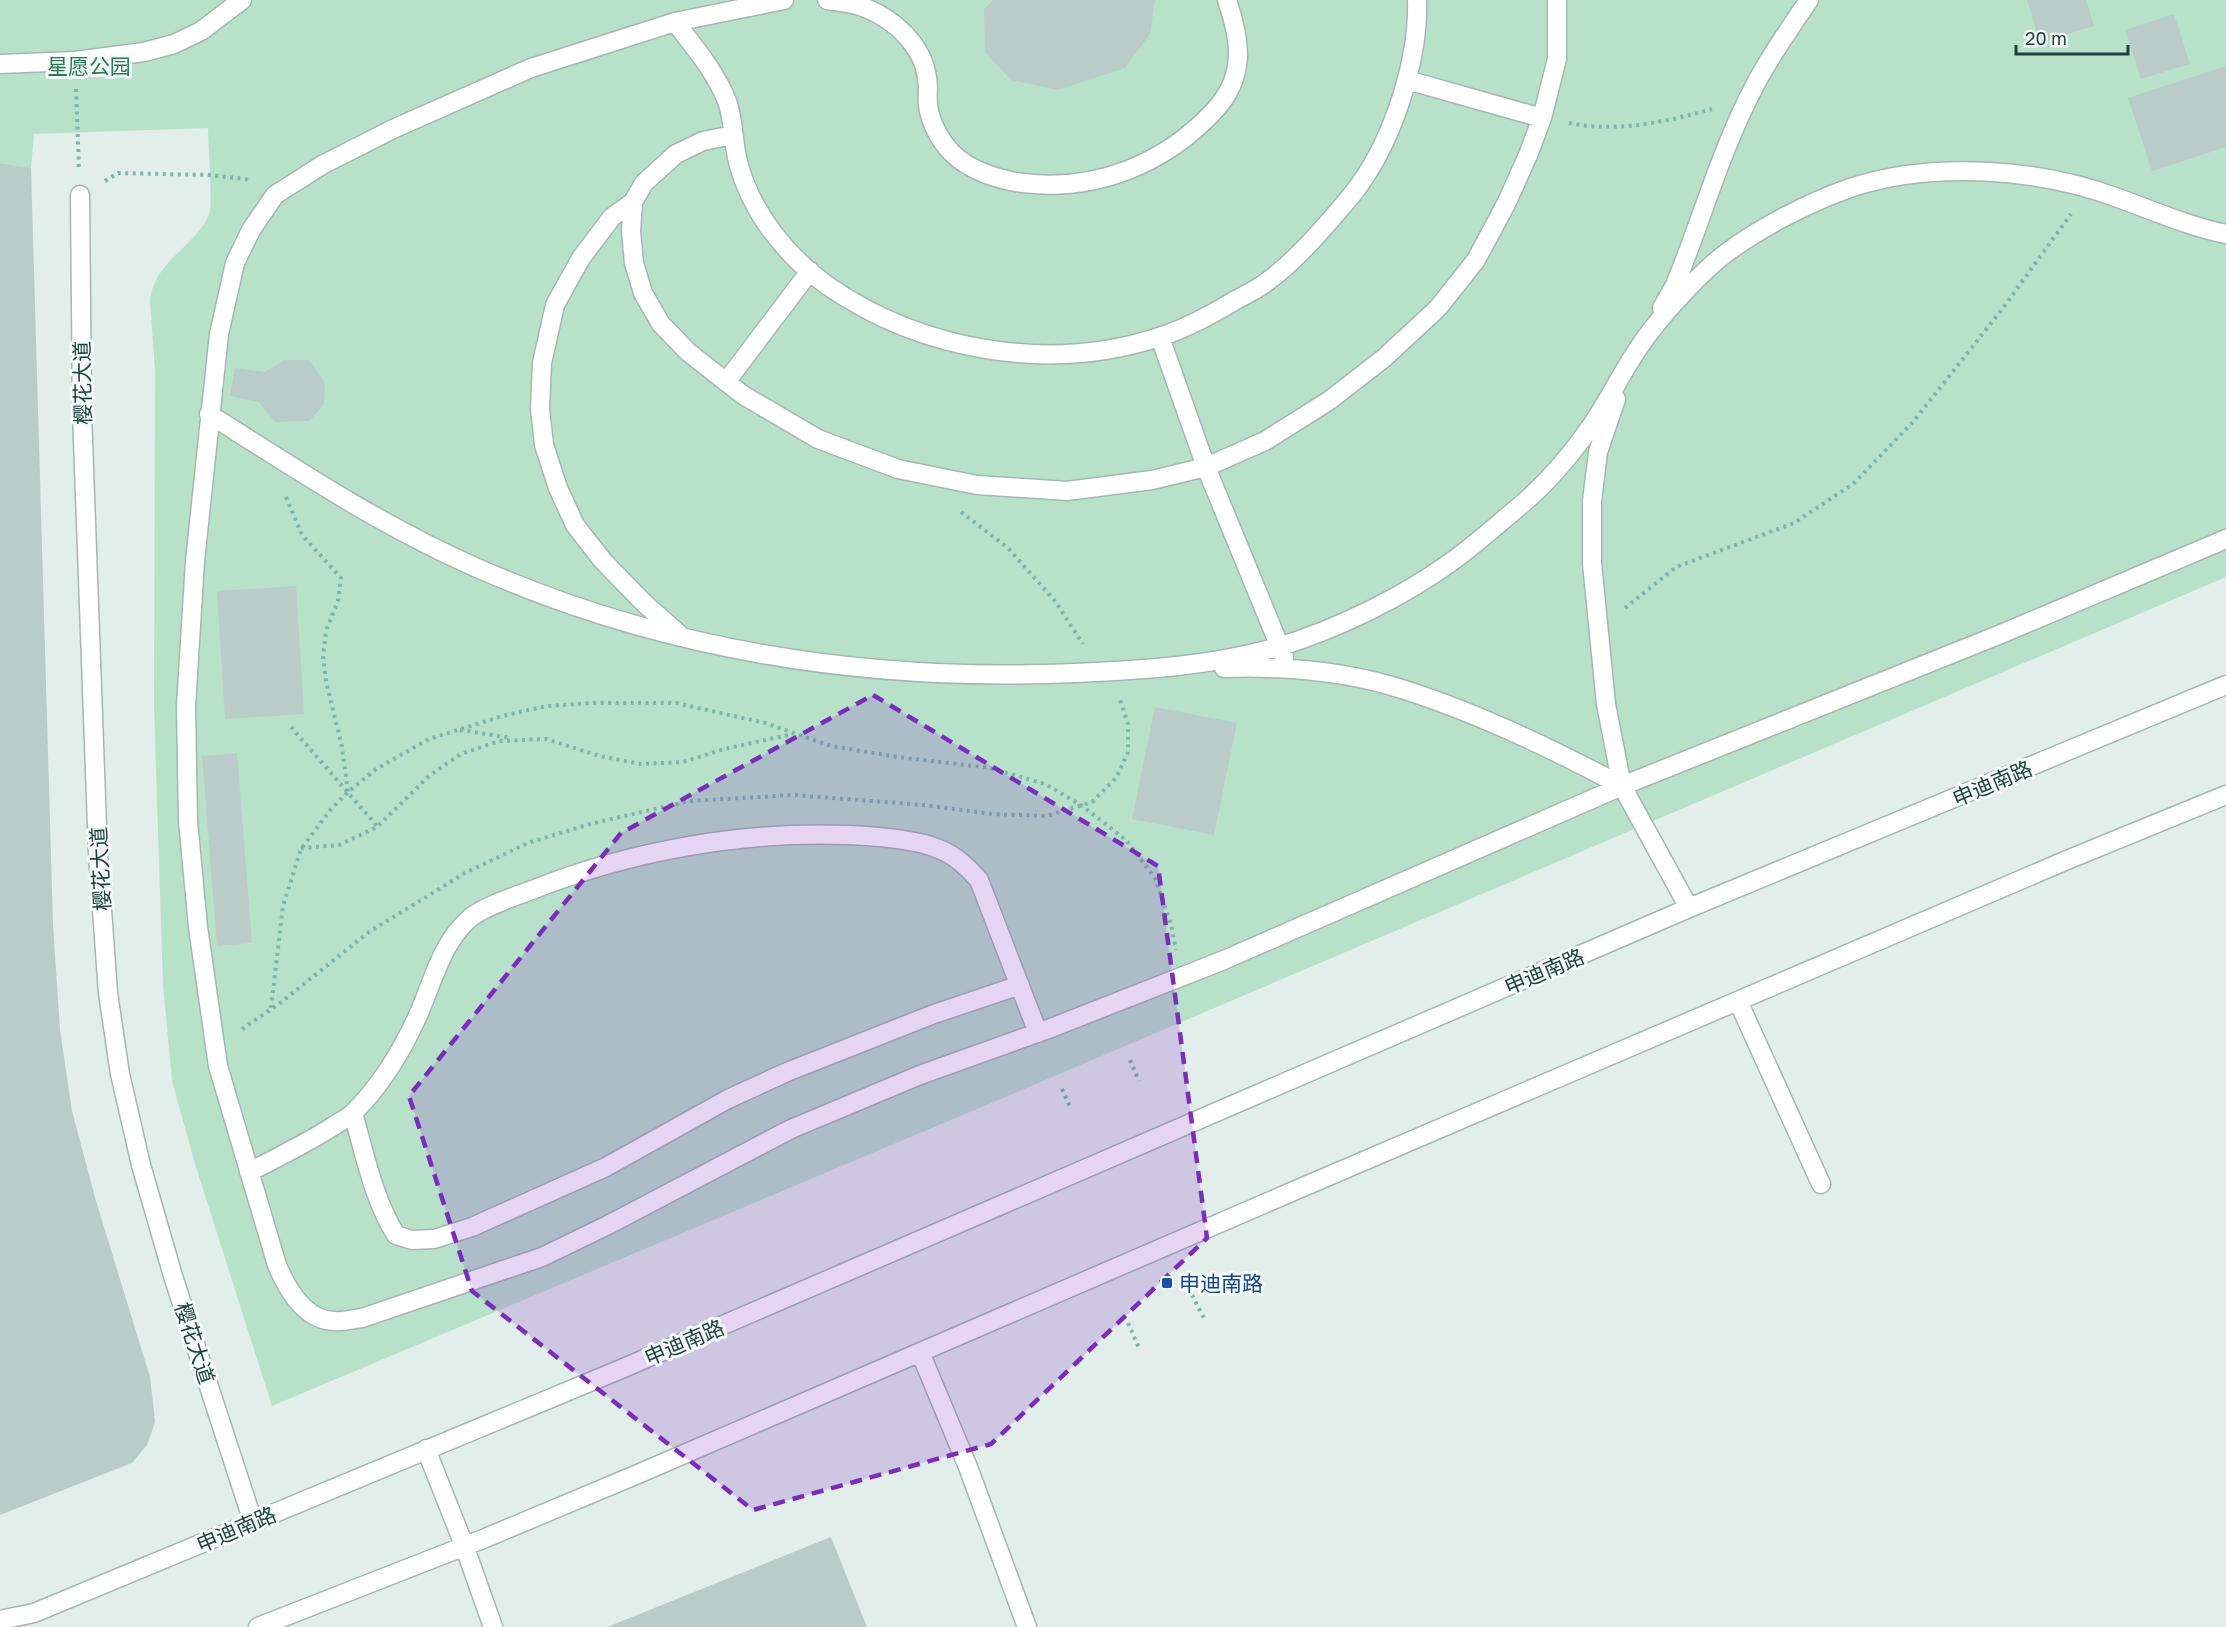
<svg xmlns="http://www.w3.org/2000/svg" width="2226" height="1627" font-family="'Golos Text','Noto Sans SC',sans-serif">
  <rect width="100%" height="100%" fill="#e2eeea"/>
  <path fill="#b8e1ca" d="M0,0H2226V577L996,1101L272,1406L195,1164L172,1081L163,985L154,707L155,371L150,301C154,261 193,249 209,215C213,207 208,142 208,128L34,134L31,168L0,163Z"/>
  <path fill="#b9ccc7" d="M993,0H1155L1150,34L1125,68L1058,90L1011,80L985,52L984,9Z
    M2027,0H2086L2094,26L2040,42Z
    M2174,14L2190,64L2141,79L2125,30Z
    M2226,66V147L2152,171L2128,98Z
    M0,163L31,168L53,925L60,1030L72,1111L96,1201L150,1377L155,1422L147,1445L132,1463L0,1515Z
    M285,360H309L325,382L324,405L309,421L275,422L259,402L230,396L235,368L264,372Z
    M296,586L304,714L225,719L217,591Z
    M1155,707L1237,723L1214,835L1132,819Z
    M237,753L252,943L217,946L202,756Z
    M831,1537L867,1627H607Z"/>
  <g fill="none" stroke-linecap="round" stroke-linejoin="round">
    <g stroke="#a4b7b3" stroke-width="21">
      <path id="minor" d="M784,0L675,22L531,68L393,129L322,165L275,195L251,230L235,263L219,334L195,561L186,706L188,821L198,927L218,1066L277,1265C287,1289 304,1320 334,1321C343,1322 353,1319 362,1318L542,1257L608,1225L791,1129L920,1075L1051,1028L1224,960L1622,786L2001,634L2226,539
        M827,0C839,2 852,3 863,7C893,18 923,45 927,78C929,87 927,96 928,105C930,122 940,141 952,153C970,171 999,180 1023,183C1096,192 1165,164 1215,110C1246,76 1241,41 1227,0
        M675,22C695,48 715,71 727,101C734,120 733,142 738,162C751,212 786,256 828,286C922,351 1050,373 1159,337C1185,329 1211,315 1234,301C1245,295 1258,289 1268,281C1294,262 1318,235 1339,210C1346,202 1354,193 1360,184C1394,136 1419,59 1417,0
        M0,64L75,61L144,52L174,44L201,31L242,0
        M1407,80L1542,118
        M733,135L703,141L676,154L644,183L633,202L631,231L634,263L643,293L661,324L688,352L743,395L818,439L898,469L977,485L1067,491L1152,480L1206,467L1265,441L1330,400L1384,358L1438,308L1476,260L1507,202L1528,155L1542,118L1557,59V0
        M80,195L82,413L98,854L108,993L120,1074L141,1165L173,1276L253,1522
        M633,202L612,217L581,258L555,305L542,363L540,409L544,445L558,488L575,525L603,561L645,604L679,634
        M1662,308L1675,285C1702,219 1721,149 1755,85C1770,56 1790,28 1809,0
        M1160,337L1206,467L1284,657
        M726,382L810,271
        M1616,399L1598,452L1592,501V563L1606,704L1622,786L1689,908
        M209,414C297,470 380,525 475,567C664,651 869,682 1075,673C1143,670 1212,666 1278,647C1335,630 1403,597 1451,562C1475,545 1498,524 1521,505C1547,483 1570,456 1589,429C1611,398 1626,362 1650,332C1668,308 1705,268 1729,251C1763,226 1810,202 1850,188C1931,161 2038,168 2118,198C2154,211 2188,226 2226,234
        M1224,668C1283,666 1348,671 1405,690C1480,714 1553,749 1622,786
        M1738,1001L1821,1184
        M353,1113C365,1155 373,1198 396,1235L412,1240L434,1239L472,1227L606,1167L728,1099L787,1072L934,1014L1020,985
        M249,1172C277,1158 305,1144 332,1127C339,1122 349,1118 355,1111C382,1084 403,1049 419,1013C433,981 442,942 470,918C485,906 513,897 532,890C630,851 742,831 847,835C872,836 899,838 924,844C950,851 962,861 979,880L1038,1033
        M920,1352L968,1467L1027,1627
        M426,1449L464,1545L493,1627
        M0,1620L34,1613L626,1367L1689,908L2226,685
        M258,1627L483,1539L638,1474L1296,1190L2067,860L2226,795"/>
    </g>
    <path stroke="#7fb5ac" stroke-width="4" stroke-dasharray="3 4.5" stroke-linecap="butt" d="M76,89L79,169
      M1569,123C1617,133 1665,122 1712,109
      M105,181L118,173L209,175L246,179L250,182
      M286,497L302,535L341,578L338,601L326,631L323,657L326,681L342,747L348,792
      M961,512L1008,548L1055,601L1083,644
      M1625,608L1676,567L1794,523L1853,484L1913,422L2003,308L2071,214
      M291,727L377,826
      M460,730L512,738
      M301,848L339,845L377,827L429,776L461,754L499,741L546,739L600,756L640,764L683,762L724,749L793,734
      M271,1008L283,906L301,849L332,808L348,792L376,769L429,739L506,715L547,706L591,703H676L765,723L831,746L898,757L990,768L1045,784L1081,805L1126,840L1155,878L1171,924L1176,950
      M242,1029L280,1003L369,932L465,873L528,843L590,824L689,801L794,795L923,805L993,814L1047,816L1092,802L1116,778L1128,752V724L1120,700
      M1130,1060L1139,1081
      M1062,1089L1071,1109
      M1192,1295L1205,1320
      M1128,1323L1139,1348"/>
    <use href="#minor" stroke="#fff" stroke-width="18"/>
  </g>
  <path fill="#7b2cbf" fill-opacity="0.2" stroke="#7b2cbf" stroke-width="4.5" stroke-dasharray="12 8" stroke-linejoin="round" d="M873,695L1158,866L1207,1238L991,1444L753,1510L472,1291L409,1096L621,833Z"/>
  <rect fill="#1a4fb4" stroke="#f3faf7" stroke-width="2" x="1161" y="1277" width="12" height="12" rx="3"/>
  <g text-anchor="middle" dominant-baseline="central" stroke-width="6" stroke-linejoin="round" paint-order="stroke">
    <g font-size="21" fill="#257c54" stroke="#f3faf7">
      <text x="89" y="66">星愿公园</text>
    </g>
    <g font-size="21" fill="#20413d" stroke="#f3faf7">
      <text transform="translate(82 383) rotate(-91)">樱花大道</text>
      <text transform="translate(1992 783) rotate(-23)">申迪南路</text>
      <text transform="translate(100 869) rotate(-93)">樱花大道</text>
      <text transform="translate(1544 971) rotate(-23)">申迪南路</text>
      <text transform="translate(684 1342) rotate(-23)">申迪南路</text>
      <text transform="translate(195 1343) rotate(72)">樱花大道</text>
      <text transform="translate(236 1529) rotate(-23)">申迪南路</text>
    </g>
    <g font-size="21" fill="#164399" stroke="#f3faf7" text-anchor="start">
      <text x="1179" y="1283">申迪南路</text>
    </g>
  </g>
  <path d="M2016 45v9h112v-9" fill="none" stroke="#20413d" stroke-width="3"/>
  <text x="2025" y="45" font-size="18" fill="#20413d" stroke="#f3faf7" stroke-width="4.5" paint-order="stroke">20 m</text>
</svg>
